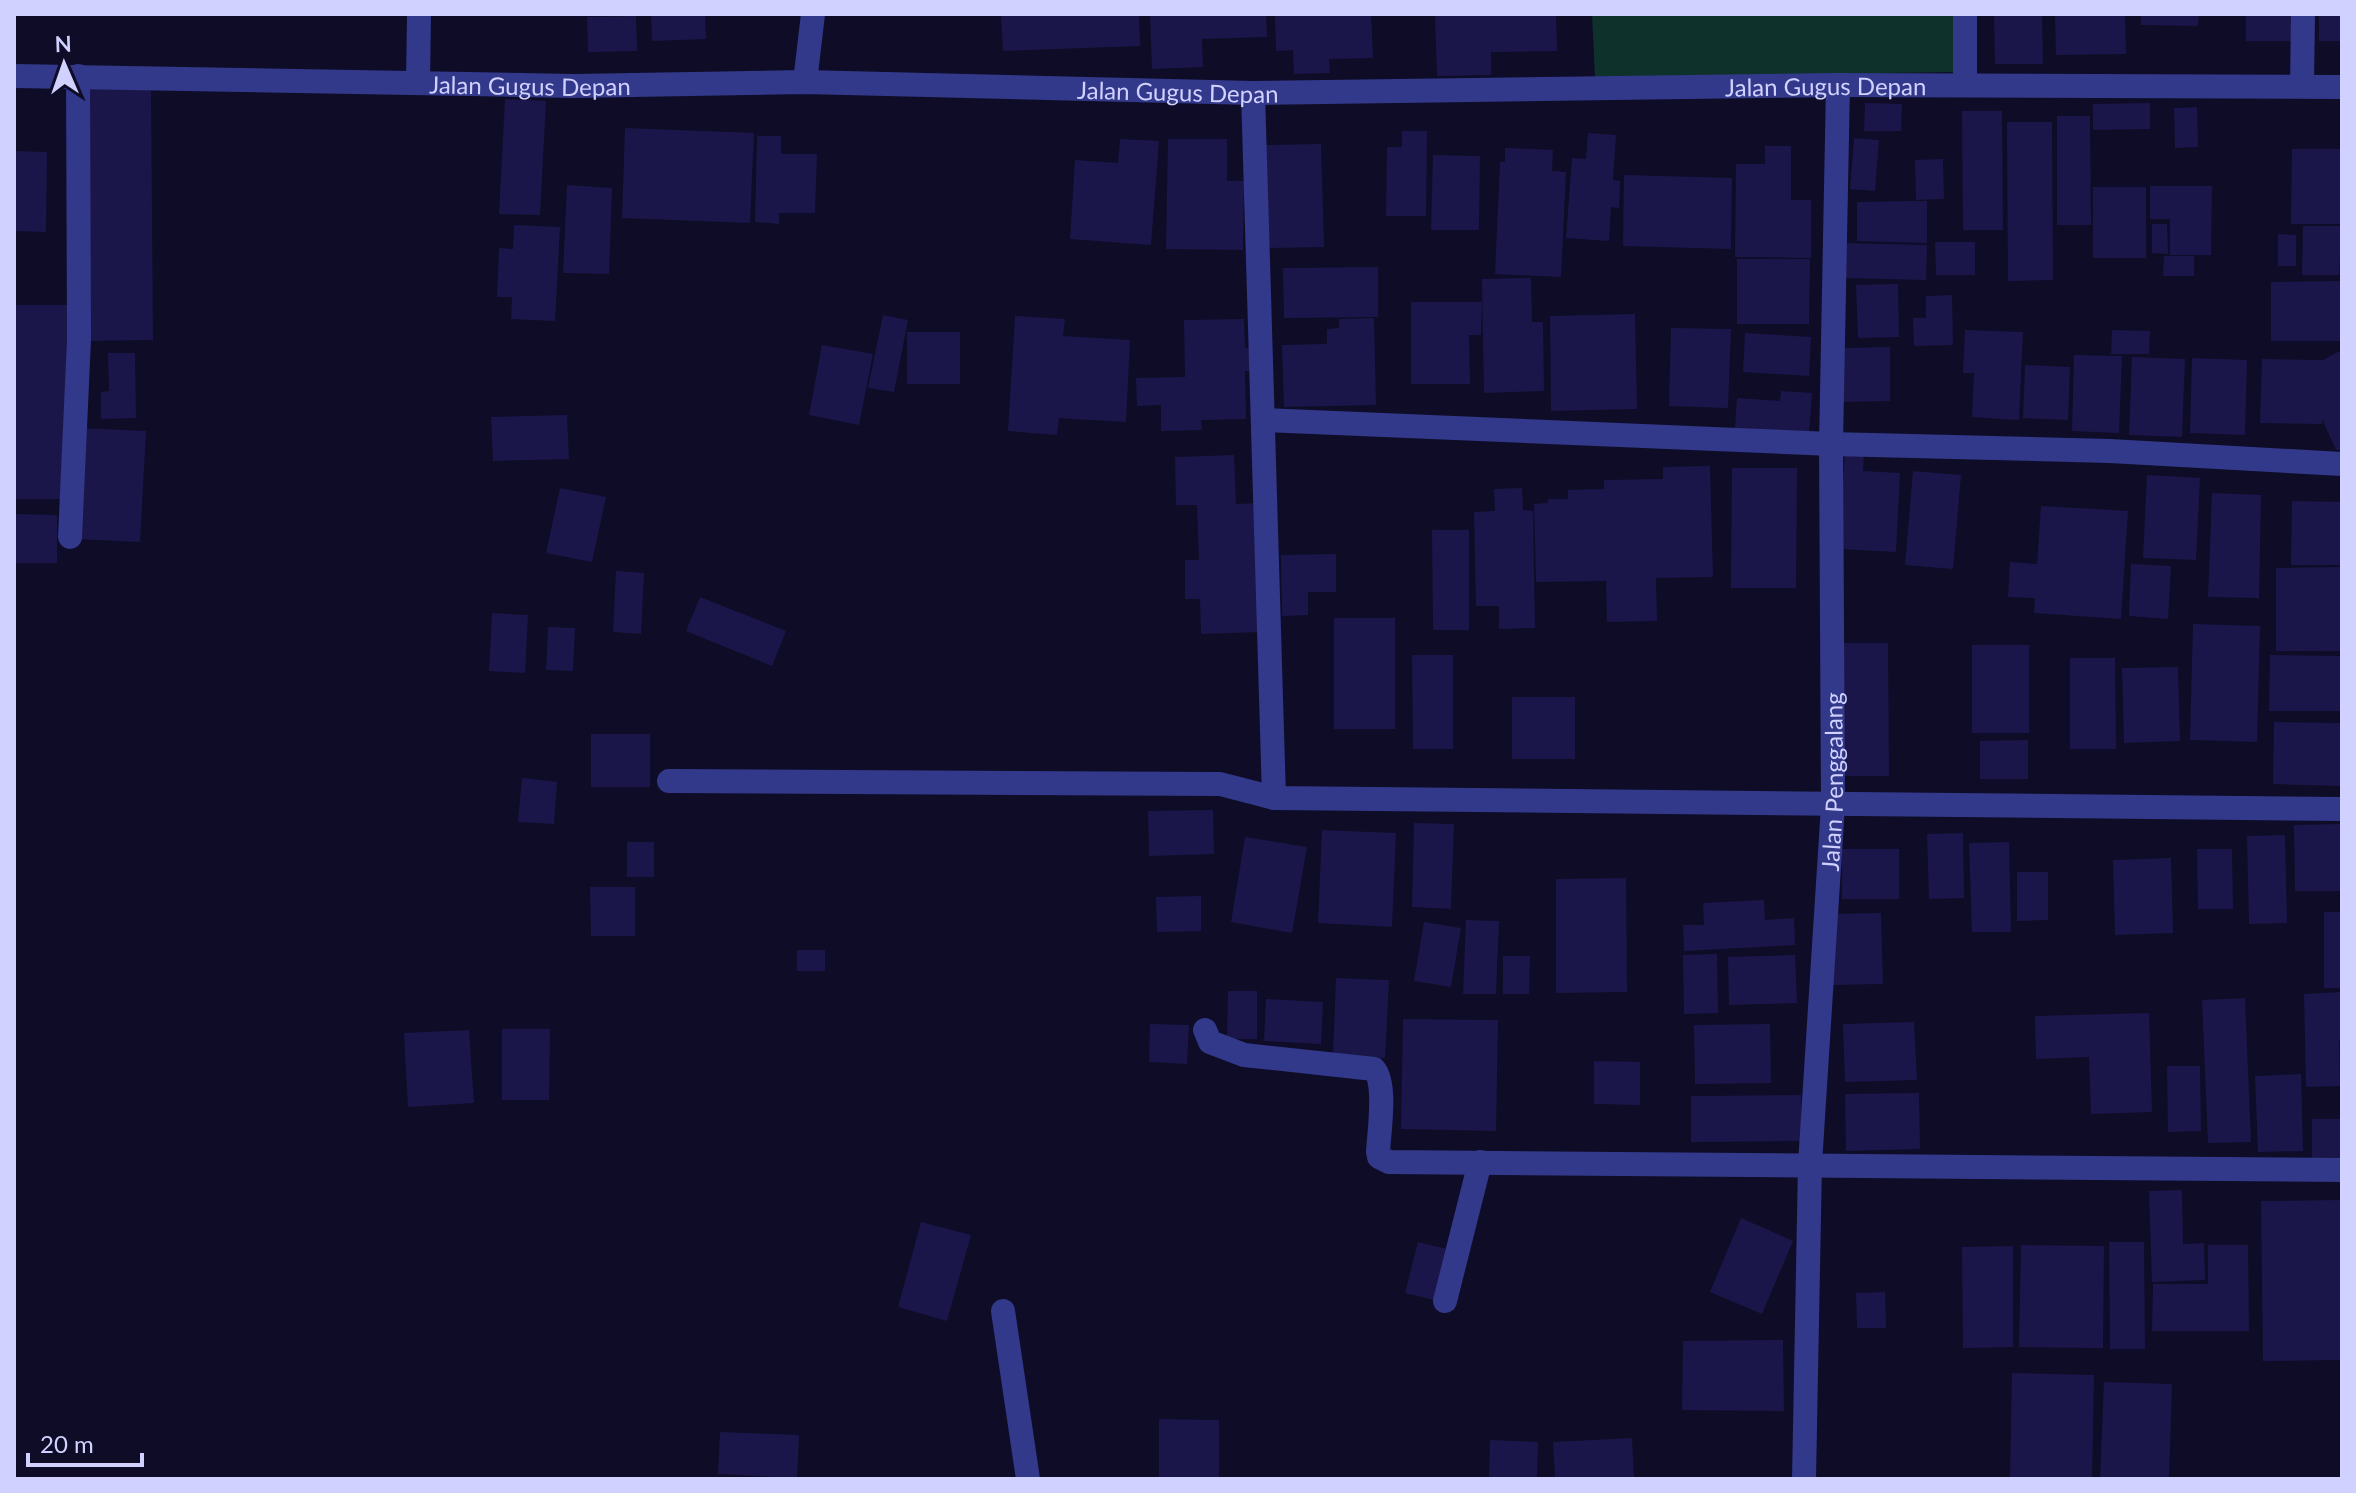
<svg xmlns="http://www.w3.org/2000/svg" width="2356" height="1493" font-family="Lato,sans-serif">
  <rect width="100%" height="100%" fill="#0e0c26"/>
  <path fill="#0e312c" d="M1592,14H1960L1961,72L1595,77Z"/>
  <path fill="#1b1649" d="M651,14H705L706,39L652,41Z
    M1001,14H1139L1140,46L1003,51Z
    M1150,14H1266L1267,37L1202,39L1203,67L1152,69Z
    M1275,14H1371L1373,58L1329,59L1330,73L1294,74L1293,50L1276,51Z
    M1435,14H1556L1557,51L1491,52V75L1437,76Z
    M1994,14H2042L2043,64H1995Z
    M2055,14H2125L2126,54L2056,55Z
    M2141,14H2199L2198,26L2141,25Z
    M2246,14H2296V41H2246Z
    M2319,14H2342V41H2319Z
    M636,16L637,51L588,52L587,17Z
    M151,88L153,340L83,341L80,89Z
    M505,99L546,101L540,215L499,214Z
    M1865,103L1902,104L1901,131H1864Z
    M2150,103V129L2093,130V104Z
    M2197,107L2198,147L2175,148L2174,108Z
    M1962,111H2002L2003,230H1963Z
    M2057,116H2090L2091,225H2057Z
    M2007,122H2052L2053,280L2008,281Z
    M625,128L754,133L750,223L622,218Z
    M1402,131H1427L1426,216H1386L1387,147H1402Z
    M1588,133L1616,135L1613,180L1620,181L1619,208L1611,207L1609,241L1566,238L1572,158L1586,159Z
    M757,136H781V154H817L815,213H779V224L755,222Z
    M1854,138L1879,140L1875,191L1850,189Z
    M1120,139L1159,141L1151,245L1070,239L1075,160L1118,163Z
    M1168,139H1227V181H1244L1243,250L1166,249Z
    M1321,144L1324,247L1268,248L1265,145Z
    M1765,146H1791V200H1811V258L1735,257L1736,164H1765Z
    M1505,148L1553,150L1552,171L1566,172L1561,277L1495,274L1500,162H1505Z
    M2292,149H2342V224H2291Z
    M14,151L47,152L46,232L14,231Z
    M1433,155L1480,156L1479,230H1431Z
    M1943,159L1944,199L1916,200L1915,160Z
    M1624,175L1732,178L1731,249L1623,246Z
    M567,185L612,188L609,274L563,273Z
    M2150,186H2212L2211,255H2170V219H2150Z
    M2093,187H2146V258H2093Z
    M1915,201H1927V243L1857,241V202Z
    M2152,224H2167L2168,254L2152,253Z
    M514,225L560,227L555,321L511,319L512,297H497L499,248L513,249Z
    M2303,226H2342L2339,275H2302Z
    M2278,234L2296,235V266H2278Z
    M1935,242H1975V275H1936Z
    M1843,243L1927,245L1926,280L1843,278Z
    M2164,256H2194V276H2163Z
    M1737,259H1810L1809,324H1737Z
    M1378,267V317L1284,318L1283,268Z
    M1531,278L1532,322H1543L1544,391L1484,393L1482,279Z
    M2342,281V341H2271V282Z
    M1898,284L1899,337L1858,338L1856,285Z
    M1952,295L1953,345L1914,346L1913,318H1926V296Z
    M1411,302H1482L1481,335H1469L1470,384H1411Z
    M14,305H68L67,499H14Z
    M1635,314L1637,409L1551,411L1550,316Z
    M883,315L908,320L894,392L868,388Z
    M1015,316L1065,319L1063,336L1130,340L1126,422L1059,418L1057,435L1008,431Z
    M1374,318L1376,405L1284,407L1282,345L1327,344V329L1339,328V319Z
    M1244,319L1245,348H1253L1254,371H1245L1246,419L1201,420L1202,430L1161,431V405L1137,406L1136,378L1185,377L1184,320Z
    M1671,328L1731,329L1728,408L1669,406Z
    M1965,330L2023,332L2019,420L1972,417L1974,373H1963Z
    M2112,330L2150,331L2149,354H2111Z
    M907,332H960V384H907Z
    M1745,333L1811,337L1809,376L1743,372Z
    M822,345L873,354L859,425L809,415Z
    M1890,347V401L1843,402V348Z
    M2338,352H2342V450H2336L2322,419V424L2260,423L2262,359L2323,360Z
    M108,353H135L136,418L101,419V392L109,391Z
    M2074,355L2122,356L2119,433L2072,431Z
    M2132,357L2185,359L2182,437L2129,435Z
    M2192,358L2247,360L2245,435L2190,433Z
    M2025,365L2070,367L2068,420L2023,418Z
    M1781,391L1812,393L1809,433L1735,428L1737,398L1780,401Z
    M567,415L569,459L493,461L491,417Z
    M79,428L146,431L140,542L74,539Z
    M1845,451L1864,452L1863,471L1900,473L1896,552L1839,549Z
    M1234,455L1236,504L1259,503L1263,632L1201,634L1200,599H1185V560H1199L1197,505H1176L1175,457Z
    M1710,466L1713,577L1656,578L1657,621L1607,622L1606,581L1536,582L1534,504L1548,503V499H1568V490L1604,489V480L1663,479V467Z
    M1732,468H1797L1796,588H1731Z
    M1913,471L1961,475L1953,569L1905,565Z
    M2147,475L2200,478L2196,560L2143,558Z
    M560,488L606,497L592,562L546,553Z
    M1522,488L1523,510L1533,511L1535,628L1499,629V606H1476L1474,512L1495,511L1494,489Z
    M2212,493L2261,495L2259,598L2208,597Z
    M2292,501L2342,502V565H2291Z
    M2041,506L2128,511L2121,619L2034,613L2035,598L2008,597L2010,562L2037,564Z
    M14,514L57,515V563H14Z
    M1432,530H1469V630H1433Z
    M1336,554V592H1308V615L1282,616L1281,555Z
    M2131,564L2171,566L2168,619L2129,616Z
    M2342,567V651H2276V568Z
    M616,571L644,573L641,634L613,632Z
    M700,597L786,631L772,666L686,631Z
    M492,613L528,615L525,673L489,671Z
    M1334,618H1395V729H1334Z
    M2193,624L2260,626L2257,742L2190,740Z
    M548,627L575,628L573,671L546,670Z
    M1839,643H1888L1889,776H1840Z
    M1972,645H2029V733H1972Z
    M1412,655H1453V749H1413Z
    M2270,655L2342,656V711H2269Z
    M2070,658H2115L2116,749H2070Z
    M2178,667L2180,741L2124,743L2122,668Z
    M1512,697H1575V759H1512Z
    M2274,722L2342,723V786L2273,784Z
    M591,734H650V787H591Z
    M2028,740V779H1980V741Z
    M522,778L557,782L554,824L518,822Z
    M1213,810L1214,854L1149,856L1148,811Z
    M1414,823L1454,824L1451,909L1412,907Z
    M2342,824V891H2295L2294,825Z
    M1322,830L1396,833L1392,927L1318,923Z
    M1963,833L1964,898L1929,899L1927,834Z
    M2285,835L2287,923L2249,924L2247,836Z
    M1245,837L1307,847L1292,933L1231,922Z
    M627,842H654V877H627Z
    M2009,842L2011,932H1972L1969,843Z
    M1842,849H1899V899H1842Z
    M2197,849H2232L2233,909H2198Z
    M2171,858L2173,933L2115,935L2113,860Z
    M2017,872H2048V920L2017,921Z
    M1626,878L1627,992L1556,993V879Z
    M590,887H635V936H591Z
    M1201,896V931L1157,932L1156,897Z
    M1764,900L1765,920L1794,918L1795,945L1684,951L1683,925H1704L1703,903Z
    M2324,912H2342V988H2324Z
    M1881,913L1883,984L1832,985L1831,914Z
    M1466,920L1499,921L1496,994H1463Z
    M1424,922L1461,928L1451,987L1414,981Z
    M797,950H825V971H797Z
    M1717,954L1718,1013L1684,1014L1683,955Z
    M1795,955L1797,1003L1729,1005L1728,957Z
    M1503,956H1530L1529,994H1503Z
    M1336,978L1389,980L1385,1058L1333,1055Z
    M1228,991H1257V1039H1227Z
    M2342,992V1040H2339L2340,1086L2306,1087L2304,994Z
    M2245,998L2251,1142L2208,1143L2202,1000Z
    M1266,999L1323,1002L1321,1044L1264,1041Z
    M2149,1013L2152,1112L2091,1114L2089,1057L2036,1059L2035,1016Z
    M1403,1019L1498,1020L1496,1131L1401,1129Z
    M1914,1022L1917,1080L1845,1082L1843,1024Z
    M1150,1024L1189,1025L1187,1064L1149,1062Z
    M1770,1024L1771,1083L1695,1084L1694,1025Z
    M502,1029H550L549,1100H502Z
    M469,1030L474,1103L408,1107L404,1033Z
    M1594,1061L1640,1062V1105L1594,1104Z
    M2167,1066H2200L2201,1131L2168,1132Z
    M2301,1074L2303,1151L2258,1152L2255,1076Z
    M1919,1093L1920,1149L1846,1151L1845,1094Z
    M1801,1095V1141L1691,1142V1096Z
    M2312,1119H2342V1164H2312Z
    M2182,1190L2183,1244L2204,1243L2205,1280L2152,1282L2149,1191Z
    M2342,1200V1360L2263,1361L2261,1201Z
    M1741,1218L1793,1241L1762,1314L1710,1292Z
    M921,1222L971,1235L947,1321L898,1307Z
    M1418,1242L1447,1249L1434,1300L1405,1293Z
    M2109,1242H2144L2145,1349H2110Z
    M2021,1245L2104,1246L2103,1348L2019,1347Z
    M2208,1245H2248L2249,1331H2152L2153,1284H2208Z
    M2013,1246V1347L1963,1348L1962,1247Z
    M1885,1292L1886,1328H1857L1856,1293Z
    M1783,1340L1784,1411L1682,1410L1683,1341Z
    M2012,1373L2094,1375L2092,1479H2010Z
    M2104,1382L2172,1384L2169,1479H2100Z
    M1159,1419L1219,1420V1479H1159Z
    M720,1432L799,1435L797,1478L718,1474Z
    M1632,1438L1634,1479H1555L1553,1442Z
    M1490,1440L1538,1442L1537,1479H1489Z"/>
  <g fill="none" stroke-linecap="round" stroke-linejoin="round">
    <g stroke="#32388a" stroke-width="24">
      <path d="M1965,14V84"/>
      <path id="s1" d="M14,76L574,86L805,82L1253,93L1838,85L2342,87"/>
      <path d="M805,82L813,14"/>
      <path d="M418,83L419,14"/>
      <path d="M2302,86L2303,14"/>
      <path d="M1253,93L1274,798"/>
      <path d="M1263,420L1831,444L2110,451L2342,464"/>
      <path d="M70,537L79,340L78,76"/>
      <path d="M669,781L1220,784L1274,798L2342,809"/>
      <path d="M1205,1030L1210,1042L1244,1055L1374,1069C1387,1084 1379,1132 1378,1152L1379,1157L1389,1162L2342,1170"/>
      <path d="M1445,1301L1480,1162"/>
      <path d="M1003,1311L1028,1479"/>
      <path id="s2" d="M1804,1479L1810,1164L1833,805L1831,444L1838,85"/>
    </g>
  </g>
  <g text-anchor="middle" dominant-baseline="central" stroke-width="6" stroke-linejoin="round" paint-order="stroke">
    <g font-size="24" fill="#d1d1ff" stroke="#0e0c26">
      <text stroke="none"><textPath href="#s1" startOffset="516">Jalan Gugus Depan</textPath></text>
      <text stroke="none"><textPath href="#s1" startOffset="1812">Jalan Gugus Depan</textPath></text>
      <text stroke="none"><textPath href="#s1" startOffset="1164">Jalan Gugus Depan</textPath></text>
      <text stroke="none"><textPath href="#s2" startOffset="698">Jalan Penggalang</textPath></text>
    </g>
  </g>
  <rect width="2356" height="1493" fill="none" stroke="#d1d1ff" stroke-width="32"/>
  <g transform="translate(64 64) rotate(358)" stroke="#0e0c26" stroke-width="6" paint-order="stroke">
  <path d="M0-6L14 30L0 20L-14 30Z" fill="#d1d1ff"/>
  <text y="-12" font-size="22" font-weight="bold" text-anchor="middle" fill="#d1d1ff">N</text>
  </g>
  <path d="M28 1453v12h114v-12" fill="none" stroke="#d1d1ff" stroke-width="4"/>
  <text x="40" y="1453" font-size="24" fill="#d1d1ff" stroke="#0e0c26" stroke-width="6" paint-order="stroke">20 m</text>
</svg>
